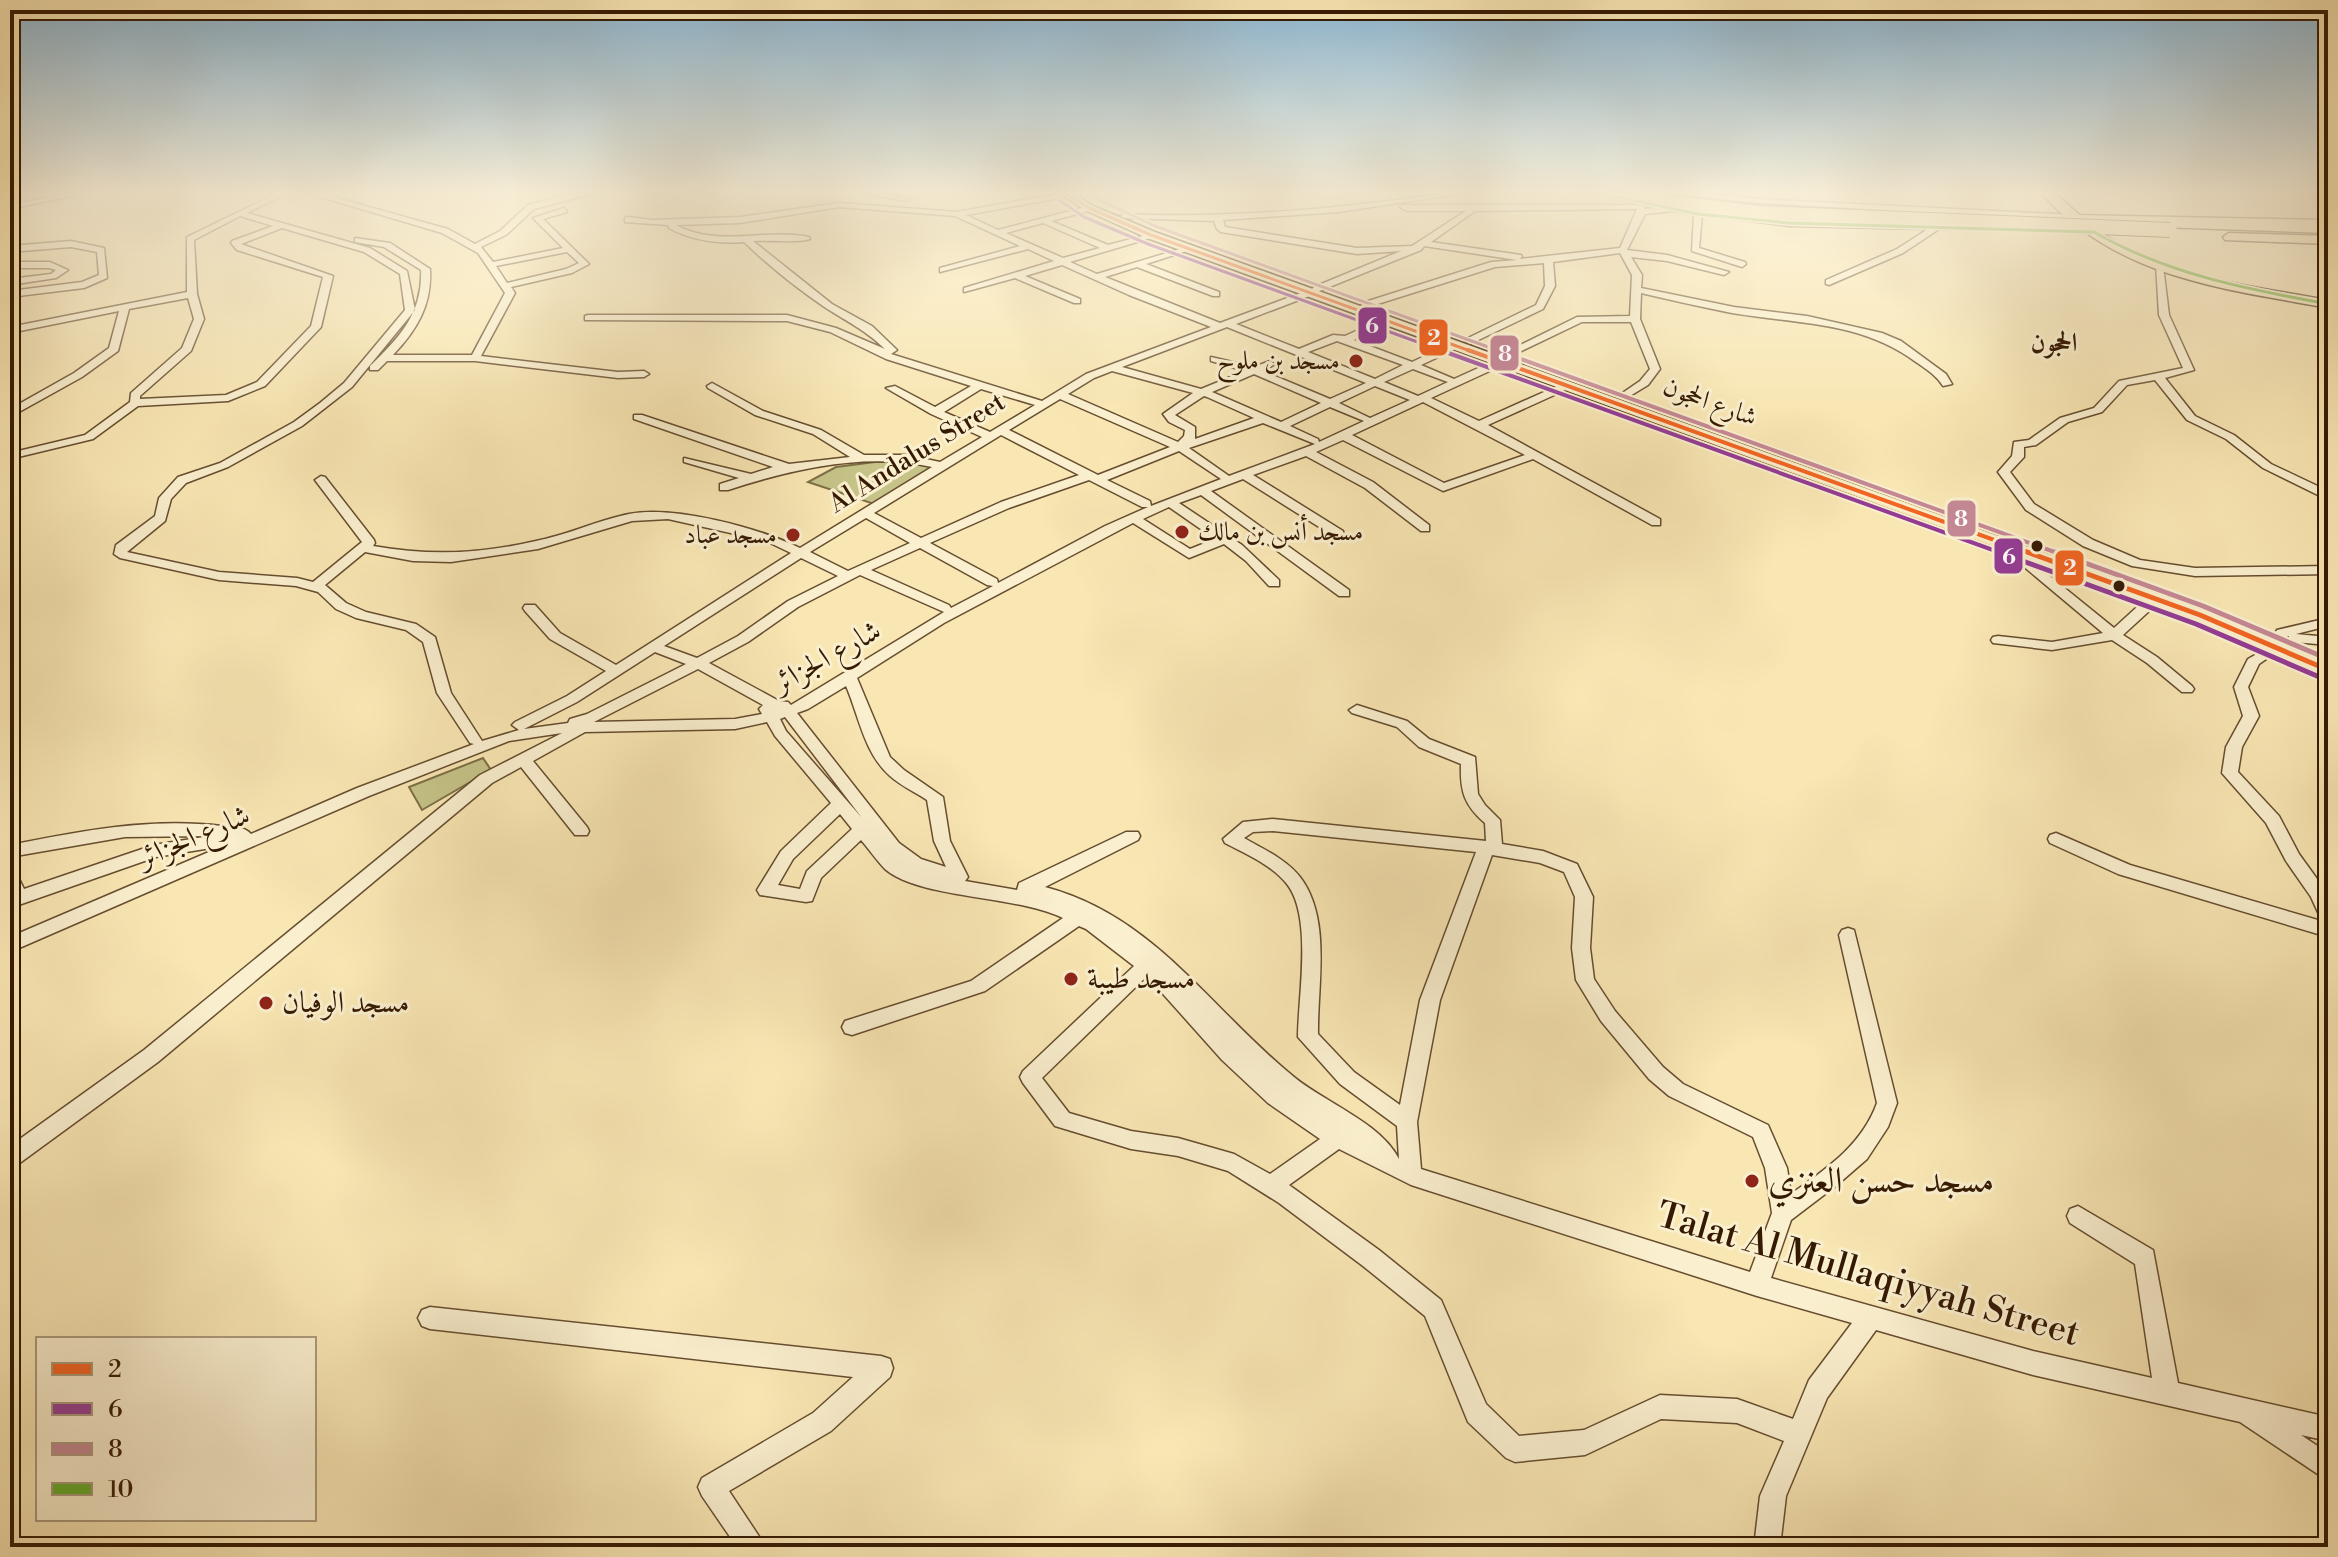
<svg xmlns="http://www.w3.org/2000/svg" width="2338" height="1557" font-family="'Libre Bodoni',Amiri,serif">
  <rect width="100%" height="100%" fill="#f8e6b3"/>
  <filter id="stains"><feTurbulence type="fractalNoise" baseFrequency=".0025" numOctaves="4"/><feColorMatrix values="0 0 0 0 .2 0 0 0 0 .09 0 0 0 0 .02 0 0 0 .5 -.17"/></filter>
  <radialGradient id="worn" r=".72"><stop offset=".6" stop-color="#630" stop-opacity="0"/><stop offset="1" stop-color="#630" stop-opacity=".3"/></radialGradient>
  <path fill="#c5c388" stroke="#7d6e46" stroke-width="2" d="M875,462H906L932,467L874,504L808,482L836,467Z
    M483,758L491,770L422,810L409,787Z"/>
  <g fill="none" stroke-linecap="round" stroke-linejoin="round">
    <g stroke="#664d2f" stroke-width="3">
      <path id="minor" d="M75,192H89L10,209V205Z
        M280,192H290L247,213L370,248L407,271L415,310L352,387L302,426L228,467L186,483L171,499L165,521L127,552L219,572L297,578L313,582L362,542L315,480L321,476L325,477L374,540L375,543L373,546C430,556 480,554 536,541C568,535 598,520 629,514C674,505 759,528 800,548L932,467C866,452 792,469 728,490H720V484L739,478L684,462V458L751,474L773,467L634,419V415H642L789,464L850,457L813,434L755,415L708,388L707,386L712,383L763,411L821,430L864,455H907L940,462L982,437L931,414L886,388L895,386L935,407L971,386L886,359L830,332L787,321L585,320V316L588,315H787L836,328L885,349C863,328 847,322 823,306C795,287 768,265 744,242C717,244 693,241 669,228L668,225L625,222V218L628,217L652,220L740,217L839,203L957,212L1067,192L1070,196L966,215L998,230L1089,206L1092,210L1051,221L1108,245L1154,233V237L1070,262L1097,274L1190,246V250L1146,264L1219,292V296H1213L1137,267L1105,277L1220,323L1306,291H1312V295L1236,324L1299,349L1333,335L1345,336L1387,317L1392,320L1390,322L1354,340L1412,362L1452,343H1460V347L1421,365L1454,379L1487,364L1510,361V365L1494,369L1431,398L1479,421L1564,383H1572V387L1488,425L1660,519V525H1652L1533,459L1443,491L1343,440L1316,452L1373,482L1429,525V531H1421L1365,488L1306,456L1253,475L1343,531V537H1335L1243,479L1211,491L1349,590V596H1339L1201,495L1179,503L1242,545L1279,580V586H1269L1246,561L1224,544L1189,558L1133,523L944,623L857,678L890,757L904,770L943,797L950,841L968,877L965,881L1017,890L1019,883L1126,832H1138L1140,836L1138,840L1045,887C1155,916 1210,1009 1294,1077C1324,1102 1381,1123 1399,1159L1397,1126L1340,1084L1298,1037C1298,997 1313,917 1287,884C1272,865 1246,854 1225,843L1223,839L1243,822L1273,819L1486,841L1485,823C1464,805 1460,791 1461,764L1419,747L1397,727L1352,713L1349,710L1357,705L1407,721L1429,739L1475,757L1478,794L1485,805L1500,820L1502,844L1543,851L1577,864L1593,897L1590,948L1594,979L1615,1011L1663,1067L1683,1084L1768,1125L1787,1168L1791,1194C1826,1169 1862,1145 1877,1103L1839,935L1842,930L1848,928L1854,930L1897,1103L1888,1127L1867,1159L1837,1185L1791,1220L1771,1278L2033,1351L2152,1378L2135,1264L2070,1223L2067,1216L2070,1209L2078,1206L2153,1250L2178,1383L2328,1417V1441L2301,1435L2328,1453V1481L2240,1422L2033,1375L1876,1330L1827,1398L1786,1496L1780,1547H1754L1760,1496L1784,1441L1737,1423L1661,1419L1585,1455L1515,1462L1506,1458L1468,1422L1425,1316L1363,1266L1279,1203L1228,1171L1178,1156L1131,1149L1055,1126L1023,1083L1020,1077L1023,1071L1134,966L1086,929L1079,926L985,991L852,1035L845,1033L842,1027L845,1021L971,981L1063,918C1016,895 920,899 885,869C877,861 869,849 861,840L821,878L812,901L806,902L760,895L757,890L781,851L831,803L775,736L767,722L735,729L585,732L533,761L587,827L589,831L587,835H575L521,767L492,783L158,1062L17,1165L10,1167V1146L144,1050L480,775L562,733L509,741L369,796L10,952V937L223,846L156,857L10,908V871L16,873L24,889L154,845L210,836L125,837L10,857V845C80,831 151,817 222,826C233,827 244,826 251,834L357,788L474,744L470,743L437,693L423,642L406,630L356,618L336,609L318,592L296,586L219,580L120,558L114,554L116,545L155,516L159,498L178,477L220,463L294,422L320,403L344,383L405,310L400,274L364,252L282,228L241,244L333,276L321,327L265,386L228,401L138,406L93,439L10,459V453L85,435L130,402L131,393L182,348L194,319L188,298L129,309L118,351L82,377L10,417V409L74,373L109,348L119,311L10,333V327L187,292V237ZM839,207L955,216L1020,246L940,268V272L1028,249L1054,261L964,288V292L1015,278L1074,303H1080V299L1025,276L1062,265L1129,295L1211,327L1086,374L1042,401L891,354L897,350L872,326L832,304L753,241C768,240 800,243 810,239L809,237C764,228 718,248 676,225L740,223ZM240,216L273,226L232,241L231,243L237,250L323,277L311,326L257,382L226,395L140,399V396L191,351L204,319L197,294L194,240ZM1043,223L1100,248L1063,258L1006,233ZM1227,327L1366,383L1330,399L1263,371L1275,364L1270,361L1254,367L1211,357V361L1245,371L1201,389L1122,367ZM1337,341L1403,365L1375,379L1308,352ZM1413,369L1445,381L1448,382L1418,396L1384,382ZM1112,371L1193,393L1163,414L1169,422L1185,430L1184,436L1178,442L1068,394L1094,378ZM1254,374L1321,403L1281,422L1212,392ZM1375,386L1410,400L1370,418L1339,403ZM981,389L1035,405L990,432L944,412ZM1204,396L1207,397L1254,418L1195,439V427L1175,415ZM1060,399L1170,447L1098,475L1009,430ZM1423,402L1525,455L1444,483L1352,435ZM1330,407L1364,421L1319,442L1318,439L1290,426ZM1263,423L1315,444L1229,476L1189,448ZM1001,435L1079,475L1001,502L921,538L874,513ZM1179,451L1221,479L1151,506L1150,501L1107,480ZM1089,480L1142,507H1148L1105,526L998,583L997,579L930,543L1009,508ZM1169,507L1215,539L1190,549L1143,519ZM866,518L910,543L848,571L810,552ZM668,519L766,541L791,553L616,665L560,633L535,605H525L523,608L525,611L550,639L606,671L567,696L515,722L512,725L519,730L482,741L451,693L435,637L416,624L366,612L346,603L325,585L365,552L413,561L451,562L538,549L632,521ZM920,548L987,585L993,586L951,608L949,605L871,570ZM801,558L838,576L788,601L738,636L697,658L664,646ZM860,575L944,612L791,705L788,702L779,701L709,663L748,642L798,607ZM655,652L686,664L587,714L570,719L568,723L524,729L577,702ZM698,669L763,705L759,709L762,714L735,719L594,722ZM846,686C859,716 864,753 890,776C901,786 915,792 927,800L934,841L946,867L921,859L899,843L797,713L808,709ZM785,717L862,818L786,731L780,719ZM840,814L852,829L807,871L800,889L778,885L793,859ZM1273,831L1476,852L1420,1000L1400,1105L1354,1072L1318,1034C1317,985 1332,919 1300,877C1286,859 1263,849 1244,838L1253,832ZM1492,855L1540,863L1564,872L1575,897L1572,948L1576,980L1601,1021L1649,1079L1669,1096L1753,1137L1765,1168L1772,1213L1750,1272L1421,1169L1417,1122L1440,1000ZM1147,976L1222,1060L1268,1103L1320,1139L1270,1174L1234,1154L1178,1138L1131,1131L1069,1113L1042,1078ZM1339,1149L1411,1185L1757,1296L1852,1323L1809,1380L1793,1419L1737,1399L1660,1395L1584,1430L1519,1436L1486,1404L1441,1300L1379,1250L1289,1185Z
        M304,192H315L448,229L475,244L500,231L528,205L565,195L600,192L534,209L506,235L481,247L493,262L563,248L533,218L564,208L567,212L543,219L589,264L572,273L511,287L515,293L481,356L618,372L644,371L649,374L644,377L618,378L475,361H387L378,370H370V366C399,338 423,313 421,270L384,247L355,242V238L390,243L430,269C432,305 417,330 393,355H472L505,293L478,253L442,233ZM567,252L579,263L566,269L507,283L496,266Z
        M857,192H873L910,199L906,201Z
        M1455,192H1471L1339,212L1223,220L1225,227L1357,248L1412,246L1466,211H1407L1400,207L1404,205H1636L1635,201L1639,199L1643,201L1645,209L1673,207L1789,220L1949,224L1952,225V229H1939L1903,253L1829,285L1826,284V280L1897,249L1928,229L1789,226L1702,215L1699,248L1745,262L1746,264L1742,267L1692,251L1694,214L1673,211L1645,214L1627,250L1667,255L1729,272L1724,275L1667,261L1631,257L1642,275L1641,288L1734,307L1807,316L1882,333L1901,341L1946,374L1952,384L1943,386C1936,375 1926,369 1916,362C1861,321 1797,324 1732,313C1702,307 1671,300 1641,293L1640,319L1660,369L1648,385L1625,399L1620,396L1621,394L1640,381L1650,369L1631,322H1582L1511,356L1502,354L1577,317L1630,316L1632,275L1620,253L1553,262L1555,286L1543,309L1470,344L1465,341L1466,339L1536,305L1545,286L1544,263L1495,267L1365,308L1362,307V303L1491,262L1517,260L1424,246L1421,250L1317,292L1312,289L1314,287L1401,251L1357,254L1221,232L1217,229L1214,221L1124,218L1120,216L1124,214C1235,219 1345,208 1455,192ZM1637,209L1620,248L1519,259L1522,257L1521,255L1431,242L1475,211Z
        M1589,192H1603L1632,199L1628,201Z
        M1652,192H1698L1759,199L2076,215L2080,218L2076,221L1759,203L1692,196L1689,199Z
        M71,241L104,248L107,278L84,288L10,297V291L82,282L99,275L97,252L71,247L10,252V246Z
        M10,262H50L68,270L56,278L10,285V279L51,274L56,270L49,268H10Z
        M2156,264L2163,266L2169,315L2194,370L2165,378L2195,416L2234,435L2271,464L2328,491V500L2263,468L2226,439L2187,420L2155,380L2127,385L2102,412L2068,422L2036,445L2024,447V457L2010,472L2034,504L2093,540L2140,560L2195,568L2328,566V574L2195,576L2132,566L2083,546L2026,510L1998,472L2012,456L2014,442L2029,440L2060,418L2094,408L2119,381L2183,368L2159,315Z
        M2009,543L2114,628L2149,596H2159V602L2123,635L2157,657L2192,686L2194,689L2192,692H2182L2147,663L2112,640L2052,650L1993,643L1991,640L1993,637L1998,636L2052,642L2103,633L2004,550L2003,547Z
        M2328,618V626L2296,634L2328,637V645L2294,642L2289,641V636L2282,637L2275,633L2277,630Z
        M2278,642L2285,646L2259,664L2248,687L2259,716L2242,747L2238,772L2279,816L2299,854L2325,890L2328,895V923L2322,921L2311,897L2286,861L2266,823L2222,773L2226,747L2243,716L2234,687L2248,659Z
        M2056,833L2130,865L2328,923V937L2118,874L2050,843L2048,839L2050,835Z
        M430,1307L881,1356L890,1359L893,1368L890,1377L831,1431L729,1491L766,1547H737L702,1496L698,1487L702,1478L813,1413L853,1377L430,1329L422,1326L418,1318L422,1310Z"/>
    </g>
    <g stroke="#351a03" stroke-width="3">
      <path id="major" d="M1059,192H1071L1093,206L1155,232L2207,611L2328,663V676L2193,619L1147,238L1085,210Z
        M2076,215L2328,220V226L2072,220L2070,218Z
        M2229,233L2328,236V244L2225,240L2223,237Z"/>
    </g>
    <g stroke="#351a03" stroke-width="3">
      <path id="highway" d="M2040,192H2053C2075,210 2095,231 2120,245C2183,280 2258,287 2328,300V308C2220,288 2118,278 2040,192Z
        M2165,220L2328,225V233L2161,227V221Z"/>
    </g>
    <use href="#minor" fill="#faefce" fill-rule="evenodd"/>
    <use href="#major" fill="#f8e6b3" fill-rule="evenodd"/>
    <use href="#highway" fill="#f8e6b3" fill-rule="evenodd"/>
    <g stroke="#351a03" stroke-width="16" stroke-linecap="butt">
      <path id="highway-bridge" d="M1613,192L1666,202L1760,213L2170,230"/>
    </g>
    <use href="#highway-bridge" stroke="#f8e6b3" stroke-width="14"/>
    <g stroke="#faefce" stroke-width="6">
      <path id="bus-1-far2" d="M1064,192L1089,208L1151,235L1473,352"/>
    </g>
    <g stroke="#faefce" stroke-width="8">
      <path id="bus-1-far1" d="M1468,350L2033,554"/>
    </g>
    <g stroke="#faefce" stroke-width="10">
      <path id="bus-1" d="M2027,552L2200,615L2328,670"/>
    </g>
    <g stroke="#faefce" stroke-width="6">
      <path id="bus-2-far2" d="M1059,200L1084,217L1148,244L1445,352"/>
    </g>
    <g stroke="#faefce" stroke-width="8">
      <path id="bus-2-far1" d="M1440,350L2004,554"/>
    </g>
    <g stroke="#faefce" stroke-width="10">
      <path id="bus-2" d="M1998,552L2196,624L2324,679"/>
    </g>
    <g stroke="#faefce" stroke-width="6">
      <path id="bus-3-far2" d="M1082,192L1155,226L1502,352"/>
    </g>
    <g stroke="#faefce" stroke-width="8">
      <path id="bus-3-far1" d="M1496,350L2060,554"/>
    </g>
    <g stroke="#faefce" stroke-width="10">
      <path id="bus-3" d="M2055,552L2203,606L2328,659"/>
    </g>
    <g stroke="#faefce" stroke-width="6">
      <path id="bus-4" d="M1593,192L1698,214L1789,223L2094,232C2167,274 2246,289 2328,304"/>
    </g>
    <use href="#bus-1-far2" stroke="#f26522" stroke-width="3"/>
    <use href="#bus-1-far1" stroke="#f26522" stroke-width="4"/>
    <use href="#bus-1" stroke="#f26522" stroke-width="5"/>
    <use href="#bus-2-far2" stroke="#943c94" stroke-width="3"/>
    <use href="#bus-2-far1" stroke="#943c94" stroke-width="4"/>
    <use href="#bus-2" stroke="#943c94" stroke-width="5"/>
    <use href="#bus-3-far2" stroke="#c48894" stroke-width="3"/>
    <use href="#bus-3-far1" stroke="#c48894" stroke-width="4"/>
    <use href="#bus-3" stroke="#c48894" stroke-width="5"/>
    <use href="#bus-4" stroke="#62ac2a" stroke-width="3"/>
  </g>
  <linearGradient id="sky" x2="0" y2="1"><stop stop-color="#8cb8d5"/><stop offset="0.47" stop-color="#fcf4dd"/><stop offset="1" stop-color="#fcf4dd" stop-opacity="0"/></linearGradient>
  <rect width="2338" height="409" fill="url(#sky)"/>
  <g fill="#8f2418" stroke="#faefce" stroke-width="3">
    <circle cx="1356" cy="361" r="8"/>
    <circle cx="1182" cy="532" r="8"/>
    <circle cx="793" cy="535" r="8"/>
    <circle cx="1071" cy="979" r="8"/>
    <circle cx="266" cy="1003" r="8"/>
    <circle cx="1752" cy="1181" r="8"/>
  </g>
  <g fill="#351a03" stroke="#faefce" stroke-width="3">
    <circle cx="2037" cy="546" r="7"/>
    <circle cx="2119" cy="586" r="7"/>
  </g>
  <g text-anchor="middle" dominant-baseline="central" stroke-width="6" stroke-linejoin="round" paint-order="stroke">
    <g font-size="26" font-weight="bold" fill="#351a03" stroke="#faefce">
      <text x="2054" y="343">الحجون</text>
    </g>
    <g font-size="26" fill="#351a03" stroke="#faefce" text-anchor="end">
      <text x="1340" y="361">مسجد بن ملوح</text>
      <text x="1198" y="532" text-anchor="start">مسجد أنس بن مالك</text>
      <text x="777" y="535">مسجد عباد</text>
    </g>
    <g font-size="26" fill="#351a03" stroke="#faefce">
      <text transform="translate(1710 402) rotate(20)">شارع الحجون</text>
      <text transform="translate(917 453) rotate(-32)">Al Andalus Street</text>
    </g>
    <g font-size="30" fill="#351a03" stroke="#faefce">
      <text transform="translate(827 657) rotate(-29)">شارع الجزائر</text>
      <text transform="translate(194 837) rotate(-23)">شارع الجزائر</text>
    </g>
    <g font-size="30" fill="#351a03" stroke="#faefce" text-anchor="start">
      <text x="1087" y="979">مسجد طيبة</text>
      <text x="282" y="1003">مسجد الوفيان</text>
    </g>
    <g font-size="36" fill="#351a03" stroke="#faefce" text-anchor="start">
      <text x="1768" y="1181">مسجد حسن العنزي</text>
    </g>
    <g font-size="36" fill="#351a03" stroke="#faefce">
      <text transform="translate(1868 1275) rotate(16)">Talat Al Mullaqiyyah Street</text>
    </g>
  </g>
  <g stroke="#faefce" stroke-width="3">
    <rect x="1357" y="306" width="31" height="39" rx="8" fill="#943c94"/>
    <rect x="1418" y="318" width="31" height="39" rx="8" fill="#f26522"/>
    <rect x="1489" y="334" width="31" height="38" rx="8" fill="#c48894"/>
    <rect x="1946" y="499" width="31" height="39" rx="8" fill="#c48894"/>
    <rect x="1993" y="537" width="31" height="38" rx="8" fill="#943c94"/>
    <rect x="2054" y="549" width="31" height="38" rx="8" fill="#f26522"/>
  </g>
  <g font-size="22" text-anchor="middle" font-weight="bold" fill="#fff">
    <text x="1372" y="333">6</text>
    <text x="1434" y="345">2</text>
    <text x="1505" y="361">8</text>
    <text x="1961" y="526">8</text>
    <text x="2009" y="564">6</text>
    <text x="2070" y="575">2</text>
  </g>
  <rect width="2338" height="1557" fill="none" stroke="#f8e6b3" stroke-width="40"/>
  <rect x="12" y="12" width="2314" height="1533" fill="none" stroke="#351a03" stroke-width="4"/>
  <rect x="20" y="20" width="2298" height="1517" fill="none" stroke="#351a03" stroke-width="2"/>
  <rect x="36" y="1337" width="280" height="184" fill="#faefce" stroke="#ab9a7d" stroke-width="2"/>
  <rect x="52" y="1363" width="40" height="12" fill="#f26522" stroke="#ab9a7d" stroke-width="2"/>
  <text x="108" y="1377" font-size="24" fill="#351a03">2</text>
  <rect x="52" y="1403" width="40" height="12" fill="#943c94" stroke="#ab9a7d" stroke-width="2"/>
  <text x="108" y="1417" font-size="24" fill="#351a03">6</text>
  <rect x="52" y="1443" width="40" height="12" fill="#c48894" stroke="#ab9a7d" stroke-width="2"/>
  <text x="108" y="1457" font-size="24" fill="#351a03">8</text>
  <rect x="52" y="1483" width="40" height="12" fill="#62ac2a" stroke="#ab9a7d" stroke-width="2"/>
  <text x="108" y="1497" font-size="24" fill="#351a03">10</text>
  <rect width="100%" height="100%" filter="url(#stains)"/>
  <rect width="100%" height="100%" fill="url(#worn)"/>
</svg>
